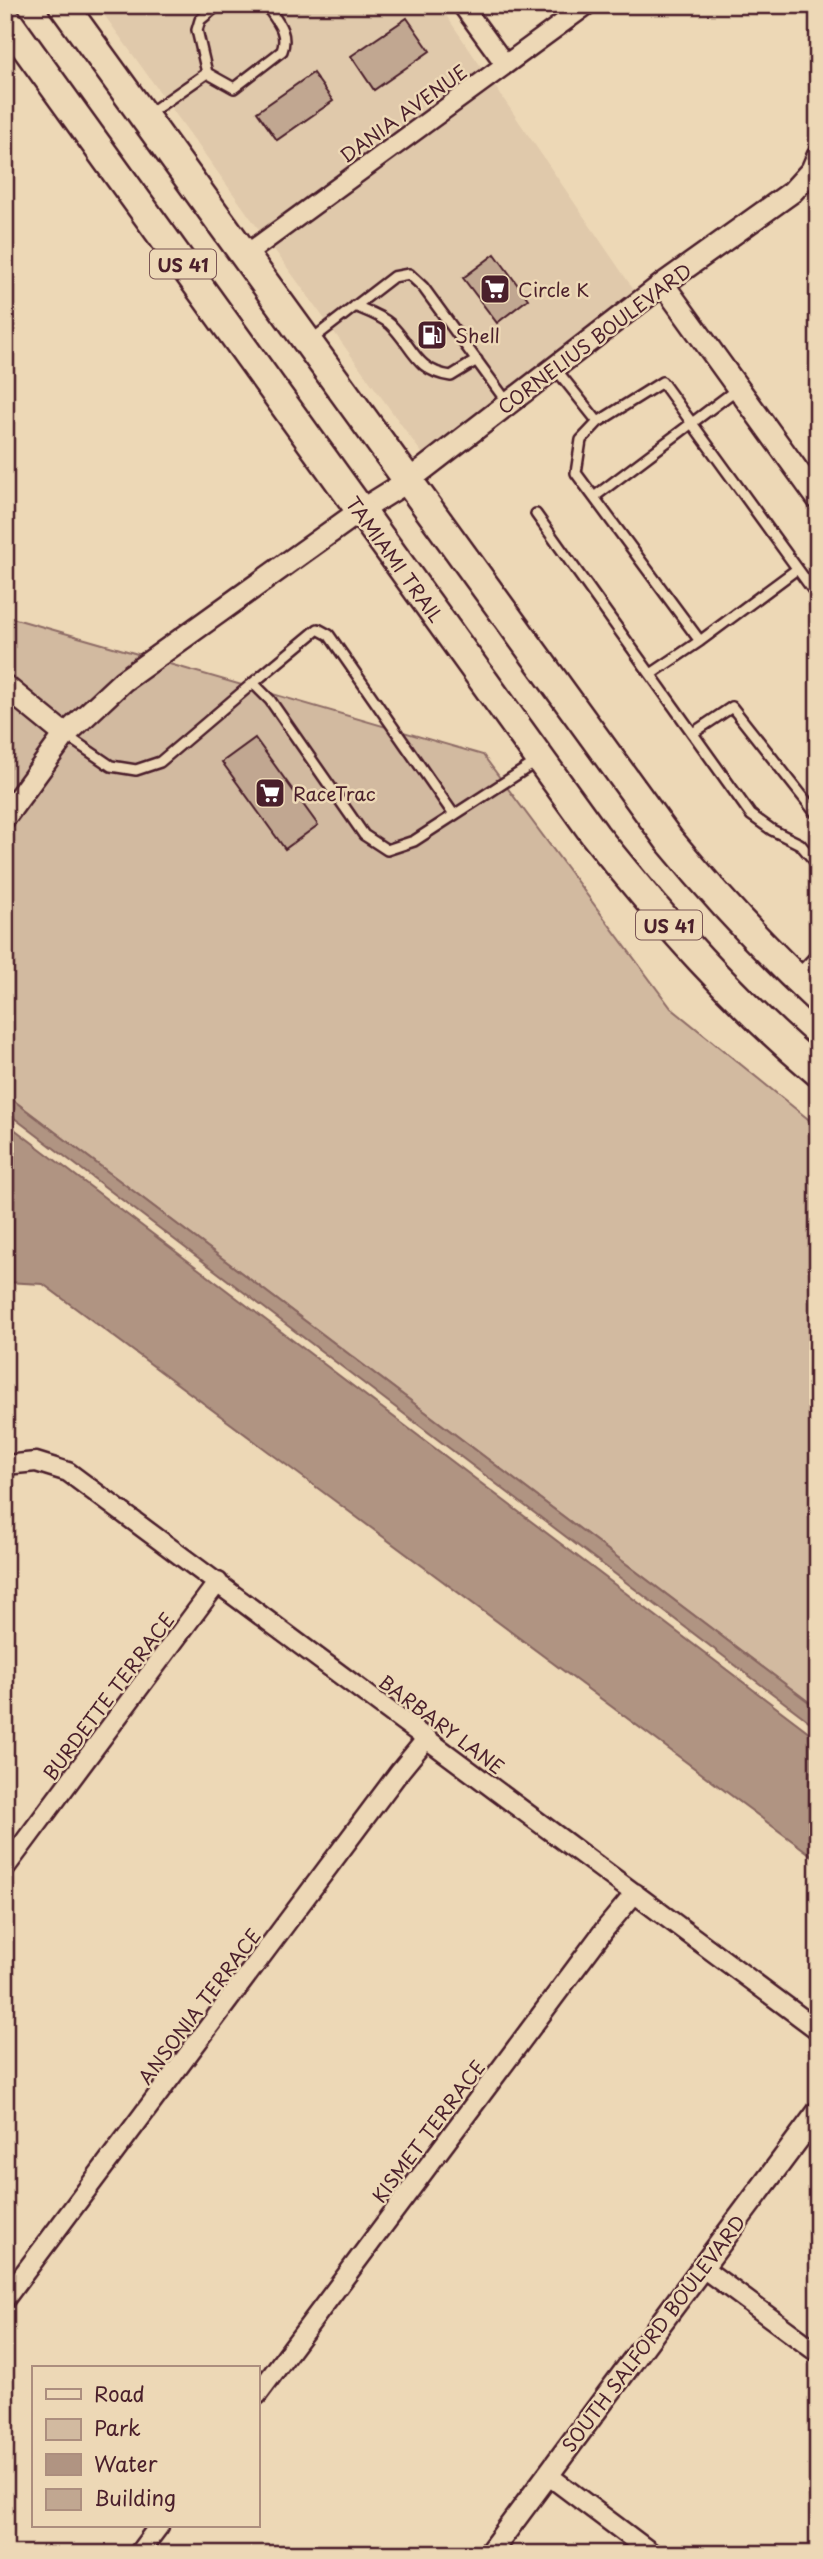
<svg xmlns="http://www.w3.org/2000/svg" width="823" height="2559" font-family="'Playpen Sans',sans-serif">
  <rect width="100%" height="100%" fill="#edd8b6"/>
  <filter id="ink" filterUnits="userSpaceOnUse"><feTurbulence type="fractalNoise" baseFrequency=".0143" numOctaves="2"/><feDisplacementMap in="SourceGraphic" scale="14" xChannelSelector="R" yChannelSelector="G"/><feConvolveMatrix kernelMatrix="1 2 1 2 8 2 1 2 1" color-interpolation-filters="sRGB"/></filter>
  <g filter="url(#ink)">
    <path fill="#e0c9ab" d="M97,5H439L482,68L260,231Z
      M494,85L636,293L424,456L273,248Z"/>
    <path fill="#d2baa0" stroke="#8e6c66" stroke-width="2" d="M5,616L141,655L117,673L65,721L5,673Z
      M166,663L483,755L671,1008L818,1127V1709L5,1094V834L72,742L128,690Z
      M5,700L51,737L5,800Z"/>
    <path fill="#b09482" stroke="#87655f" stroke-width="2" d="M5,1094L818,1709V1728L5,1111Z
      M5,1122L818,1739V1860L43,1284L5,1282Z"/>
    <path fill="#c1a791" stroke="#4a1f2b" stroke-width="2" d="M407,18L430,51L374,90L351,56Z
      M313,73L333,101L277,140L257,112Z
      M495,254L528,299L497,323L463,278Z
      M255,738L318,825L285,849L222,762Z"/>
    <g fill="none" stroke-linecap="round" stroke-linejoin="round">
      <g stroke="#4a1f2b" stroke-width="14">
        <path id="service" d="M207,73L234,88L282,51C289,32 276,20 266,5
          M148,114L207,73L197,30L200,20L218,5
          M355,306C367,311 380,315 390,324C413,346 415,371 451,376L477,360
          M310,341L393,277L409,274L423,287L507,402
          M555,368L598,422L581,440L576,473L700,641L651,674
          M598,422L662,382L818,597
          M594,497L737,389
          M536,514L751,815L772,830L800,844L818,865
          M700,641L797,569
          M253,683L318,629L329,635L454,815
          M693,733L732,707L818,816
          M67,736L111,766L136,770L160,762L253,683L270,700L364,835L387,850L414,841L536,762
          M797,975L818,953"/>
      </g>
      <g stroke="#4a1f2b" stroke-width="23">
        <path id="minor" d="M462,5L505,64
          M244,256L587,5
          M5,1465L36,1462L68,1472L818,2030
          M5,1868L218,1582
          M703,2268L818,2353
          M5,2299L400,1771L427,1738
          M257,2395L605,1929L635,1893
          M548,2475L653,2554
          M138,2554L159,2526"/>
      </g>
      <g stroke="#4a1f2b" stroke-width="26">
        <path id="tertiary" d="M663,284L818,499
          M5,686L65,735
          M5,817L65,735L123,681L360,511L408,481L663,284L792,192L812,170L818,156
          M489,2554L818,2112"/>
      </g>
      <g stroke="#4a1f2b" stroke-width="33">
        <path id="primary" d="M63,5L669,840C716,897 764,949 818,999
          M5,18L595,835C663,920 734,1002 818,1072"/>
      </g>
      <use href="#service" stroke="#edd8b6" stroke-width="9"/>
      <use href="#minor" stroke="#edd8b6" stroke-width="18"/>
      <use href="#tertiary" stroke="#edd8b6" stroke-width="21"/>
      <use href="#primary" stroke="#edd8b6" stroke-width="28"/>
    </g>
  </g>
  <defs>
    <g id="supermarket-square" transform="scale(1.575)"><rect x="-9" y="-9" width="18" height="18" rx="4" fill="#4a1f2b" stroke="#edd8b6"/><path d="M-6-5.5h2.5l.6 2H6L4.5 2H-2.5L-4.4-4H-6ZM-1.5 3.2a1.3 1.3 0 1 0 .1 0ZM3 3.2a1.3 1.3 0 1 0 .1 0Z" fill="#fff"/></g>
    <g id="fuel-square" transform="scale(1.575)"><rect x="-9" y="-9" width="18" height="18" rx="4" fill="#4a1f2b" stroke="#edd8b6"/><path d="M-5.5-6h7V0h2V4h1.3V-2.5L3-4.5l.8-.8L6-3V5H2.5V1h-1V6h-7ZM-4.2-4.7v3.2H.2V-4.7Z" fill="#fff"/></g>
  </defs>
  <g fill-rule="evenodd">
    <use href="#supermarket-square" x="495" y="289"/>
    <use href="#fuel-square" x="432" y="335"/>
    <use href="#supermarket-square" x="270" y="793"/>
  </g>
  <g text-anchor="middle" dominant-baseline="central" stroke-width="5" stroke-linejoin="round" paint-order="stroke">
    <g fill="#edd8b6" stroke="#7b5655" stroke-width="2">
      <rect x="150" y="249.5" width="66" height="29" rx="5"/>
      <rect x="636" y="910.5" width="66" height="29" rx="5"/>
    </g>
    <g font-size="18" font-weight="bold" fill="#4a1f2b">
      <text x="183" y="264">US 41</text>
      <text x="669" y="925">US 41</text>
    </g>
    <g font-size="19" fill="#4a1f2b" stroke="#edd8b6">
      <text transform="translate(403 113) rotate(-36)">DANIA AVENUE</text>
      <text transform="translate(594 338) rotate(-37)">CORNELIUS BOULEVARD</text>
      <text transform="translate(395 559) rotate(54)">TAMIAMI TRAIL</text>
      <text transform="translate(108 1696) rotate(-53)">BURDETTE TERRACE</text>
      <text transform="translate(442 1724) rotate(37)">BARBARY LANE</text>
      <text transform="translate(199 2006) rotate(-53)">ANSONIA TERRACE</text>
      <text transform="translate(428 2131) rotate(-53)">KISMET TERRACE</text>
      <text transform="translate(653 2333) rotate(-53)">SOUTH SALFORD BOULEVARD</text>
    </g>
    <g font-size="19" fill="#4a1f2b" stroke="#edd8b6" text-anchor="start">
      <text x="518" y="289">Circle K</text>
      <text x="455" y="335">Shell</text>
      <text x="293" y="793">RaceTrac</text>
    </g>
  </g>
  <rect width="823" height="2559" fill="none" stroke="#edd8b6" stroke-width="28"/>
  <rect x="14" y="14" width="795" height="2531" fill="none" stroke="#4a1f2b" stroke-width="2.5" filter="url(#ink)"/>
  <rect x="32" y="2366" width="228" height="161" fill="#edd8b6" stroke="#ac8e7e" stroke-width="2"/>
  <rect x="46" y="2389" width="35" height="10" fill="#edd8b6" stroke="#ac8e7e" stroke-width="2"/>
  <text x="94" y="2402" font-size="21" fill="#4a1f2b">Road</text>
  <rect x="46" y="2419" width="35" height="21" fill="#d2baa0" stroke="#ac8e7e" stroke-width="2"/>
  <text x="94" y="2436" font-size="21" fill="#4a1f2b">Park</text>
  <rect x="46" y="2454" width="35" height="21" fill="#b09482" stroke="#ac8e7e" stroke-width="2"/>
  <text x="94" y="2472" font-size="21" fill="#4a1f2b">Water</text>
  <rect x="46" y="2489" width="35" height="21" fill="#c1a791" stroke="#ac8e7e" stroke-width="2"/>
  <text x="94" y="2506" font-size="21" fill="#4a1f2b">Building</text>
</svg>
